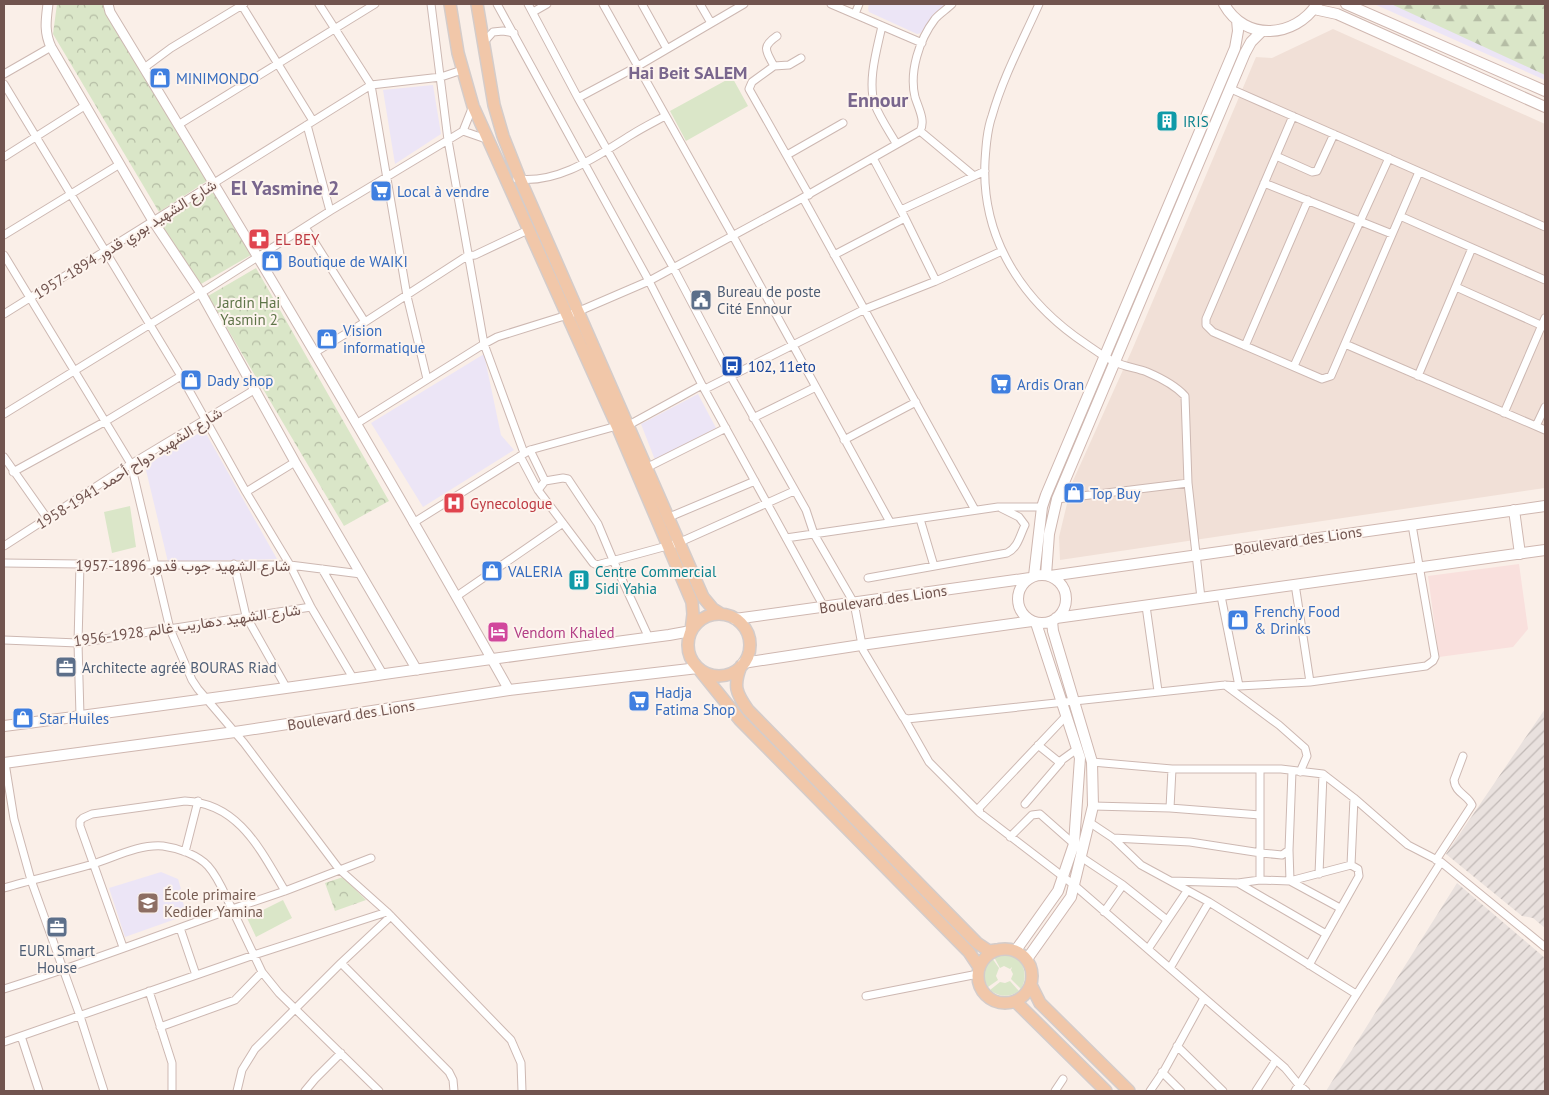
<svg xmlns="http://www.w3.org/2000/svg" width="1549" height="1095" font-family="'PT Sans',Vazirmatn,sans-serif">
  <defs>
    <pattern id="industrial-furrows" width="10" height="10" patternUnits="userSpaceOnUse" patternTransform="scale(1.25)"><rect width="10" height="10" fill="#e9e1de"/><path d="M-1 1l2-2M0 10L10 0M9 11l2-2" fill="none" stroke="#c1b9b6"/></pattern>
    <pattern id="forest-firs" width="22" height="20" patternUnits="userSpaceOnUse" patternTransform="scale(1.25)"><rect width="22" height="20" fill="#dae6c8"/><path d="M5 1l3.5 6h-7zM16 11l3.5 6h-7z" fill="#b5bda5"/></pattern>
    <pattern id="park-crowns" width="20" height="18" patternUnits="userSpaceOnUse" patternTransform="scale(1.25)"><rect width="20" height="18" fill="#dae6c8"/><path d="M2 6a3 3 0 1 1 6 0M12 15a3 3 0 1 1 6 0" fill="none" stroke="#b5bda5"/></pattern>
  </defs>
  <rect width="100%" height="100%" fill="#faefe8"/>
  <path fill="#f1e0d7" d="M1333,29L1545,124V488L1060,560L1059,537L1072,483L1132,350L1256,57L1272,58Z"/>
  <path fill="#f9e0dd" d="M1519,564L1528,629L1513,647L1439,657L1428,576Z"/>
  <path fill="url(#industrial-furrows)" d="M1545,709V928L1533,918L1522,916L1446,854Z
    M1457,883L1545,958V1091H1326Z"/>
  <path fill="#ece5f6" d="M869,4H947L935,13L921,33L917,34L869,12L868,9Z
    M1374,4H1545V80Z
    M433,85L441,134L395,164L383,90Z
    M484,354L501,435L514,450L423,507L371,423Z
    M698,394L716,428L655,460L641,424Z
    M204,430L277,559L168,562L145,466Z
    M161,872L178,879L181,889L179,890L187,915L125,937L109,888Z"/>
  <path fill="#dae6c8" d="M732,77L748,106L686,141L670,111Z
    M130,506L136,547L112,553L104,512Z
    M283,900L292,918L256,937L247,918Z
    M1001,955L1016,957L1020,961L1017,963L1020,961C1026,970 1026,980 1021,989L1011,979L1013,974L1011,970L1012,967L1010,969L1004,966L1000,968L994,957Z
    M992,958L999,968L996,976L998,980L988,987C981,977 983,967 992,958Z
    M1010,981L1019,991C1009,998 999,997 990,990L1000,982L1005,983Z"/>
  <path fill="url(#forest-firs)" d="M1391,4H1545V75Z"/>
  <path fill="url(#park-crowns)" d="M57,4H108L207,181L159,212L53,34Z
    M212,190L251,255L201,284L159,222Z
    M256,268L389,501L344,526L208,296Z
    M343,877L366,900L335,911L325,883Z"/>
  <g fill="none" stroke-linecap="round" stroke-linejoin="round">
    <g stroke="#cdb8b2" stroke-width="9">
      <path id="minor" d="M241,4L313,121
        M319,4L371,85L407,296L427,379
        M431,4L448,140L484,344L524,453
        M497,4L649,281L702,385L824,607
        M528,4L578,98L674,269L731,377L806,510L814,534L854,603L863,650L903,717L907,719L1225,685L1239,686L1310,682L1426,666L1433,661L1435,657L1412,525
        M603,4L733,236L890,522
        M642,4L667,49
        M700,4L711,23
        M831,4L922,43
        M1039,4C1023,40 1003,77 992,116C987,130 986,145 985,161C981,239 1023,302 1086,344C1095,350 1105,358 1115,362C1125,367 1137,368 1147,372C1161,378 1175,385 1185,396L1188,483L1201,598
        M533,12L547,4
        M855,14L859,4
        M882,26C877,49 867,82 875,105C880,118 889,131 896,143
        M777,36C761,47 766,51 774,66L752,82L749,89L809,195
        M484,42L493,32L503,31L514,33
        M774,66L789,65L801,58
        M144,68L171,48L244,4
        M4,74L51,47
        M4,84L181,376L246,492L290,565L311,607L353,678
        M1231,89L1545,227
        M578,98L638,66L744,4
        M473,106L463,131L486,139
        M1293,116L1206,319V325L1213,332L1322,379L1331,376L1419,172
        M178,125L375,4
        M307,125L330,211
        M920,131L974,176
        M787,155L843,123
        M1276,156L1312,172L1317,171L1334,134
        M4,157L86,105
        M873,158L905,218L936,281
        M517,179C559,184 597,156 631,135C642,128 654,122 665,116
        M1264,183L1392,234
        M803,198L975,510
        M901,210L985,171
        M1400,216L1545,280
        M305,227L365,322
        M4,235L120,164
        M4,255L131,464L170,629L192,680L198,689L244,743L339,869L387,912L511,1040L521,1063L522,1091
        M834,255L905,218
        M1456,287L1545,327
        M4,314L371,85L441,77L462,70
        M1345,344L1545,430
        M1245,346L1308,200
        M314,353L365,322L467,256L475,255L528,230
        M1294,366L1389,158
        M1418,376L1472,248
        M705,389L865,309L936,281L1002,251
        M1504,413L1545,318
        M4,414L201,293L330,211L463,131
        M753,418L816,387
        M356,424L484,344L497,337L577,312L649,281L797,201L920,131C926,121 918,107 915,97C909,72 919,40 935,19C939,14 947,9 952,4
        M627,426L702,385
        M1536,426L1545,407
        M844,440L916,402
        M530,450L617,426
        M520,456L538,490
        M4,457L47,518
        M646,468L726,428
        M13,472L106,421L181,376
        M545,481L538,490L593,563L597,565L678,543L794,491
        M246,492L295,462
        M1057,499L1188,483
        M667,518L755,481
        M920,519L934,566
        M413,523L530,450L545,481L563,478L568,479L598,524L613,560L649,638
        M786,538L998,507H1042
        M4,546L131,464L254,390
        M4,563L156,565H290L361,574
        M80,564L78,643L80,716
        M234,564L246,616L286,687
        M322,569L383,674
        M868,578L1007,553C1018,548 1020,535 1025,525L1019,517L1001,508
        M1295,584L1310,682
        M457,596L563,523
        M1221,596L1239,686
        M1146,606L1158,691
        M4,640L78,643L311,607
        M1225,685L1279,725L1305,748L1307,756L1300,772
        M1067,715L979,808L980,813L1074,885L1285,1068L1299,1085L1306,1091
        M904,718L929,762L979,812
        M1038,745L1059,762L1077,749
        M1092,762L1172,769H1281L1323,774L1354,798L1408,845L1441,862L1545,947
        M5,763L14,819L31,880L80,1016L104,1091
        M1025,804L1061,762
        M1093,806L1170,808L1260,815
        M1170,808L1172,769
        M1089,822L1113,838L1141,865L1209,902L1356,994
        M1010,837L1032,815L1040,814L1074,844
        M1113,838L1190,842L1261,853L1282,855L1289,850L1292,771
        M1289,850L1290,881L1340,908
        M185,852L198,801
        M1081,857L1123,885L1167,920
        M1436,860L1472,805C1468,795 1455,793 1454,780L1463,756
        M1351,865L1354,798
        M1319,874L1323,774
        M1260,880V770
        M1171,881L1238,883L1260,880L1290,881L1351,865L1358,869L1359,876L1309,965
        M1238,883L1326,934
        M4,888C33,879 63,873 93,864C115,857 139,844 163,846C178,848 198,855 208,866C219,878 225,895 232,909L285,891L371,858
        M1104,912L1123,885
        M180,928L196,975
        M123,947L80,826V821L83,818L92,814L185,801C239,803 261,851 285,891
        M1148,949L1187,891
        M341,963L449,1072L453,1080L454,1091
        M1170,968L1209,902
        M4,989C81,965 156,936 232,909L262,972L279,993L379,1091
        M149,991L172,1063V1091
        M866,996L978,974
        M160,1027L235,1000L262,972
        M21,1036L39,1091
        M4,1042L254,955L387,912
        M1177,1046L1223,1091
        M1162,1072L1181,1091
        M237,1091L242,1070L255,1049L341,963L391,916
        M305,1091L315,1079L341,1053
        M1055,1091L1063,1079
        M1150,1091L1165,1069L1204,998
        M1256,1091L1276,1060
        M1295,1091L1441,862"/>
    </g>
    <g stroke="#cdb8b2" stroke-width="11">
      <path id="tertiary" d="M48,4C46,20 44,32 51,47L153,221L201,293L295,462L417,670
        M108,4L110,12C246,236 381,461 509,690"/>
    </g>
    <g stroke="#cfb7b0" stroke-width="12">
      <path id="secondary" d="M1224,4C1245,42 1295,38 1317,4
        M1346,4L1545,91
        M1314,9L1337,14L1545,107
        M1514,510L1520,554
        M1018 599a24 24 0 1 1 48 0a24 24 0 1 1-48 0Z
        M1046,575L1049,534L1057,499L1245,53L1251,42L1262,31
        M1034,576L1042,507L1046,495L1235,48L1238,31L1237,20
        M1050,576L1545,506
        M1056,618L1545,550
        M735,619L1030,578
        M743,663L861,645L1032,621
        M4,726C226,698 447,664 669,635L691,631
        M4,763L235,732L509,690L698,668
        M1016,950L1058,891L1074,844L1080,758L1036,623
        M1027,959L1071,897L1093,806L1092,762L1053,631L1052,621"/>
    </g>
    <g stroke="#d4ccca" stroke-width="14">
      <path id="primary" d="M450,4L458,53L473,106L617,426L692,602L693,614L691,631
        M477,4L494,105L503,136L520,179L703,597L713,609L721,614
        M688 645a31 31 0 1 1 62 0a31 31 0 1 1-62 0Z
        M741,666C733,686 736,693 748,710L977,943L989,951L996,950
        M698,668L740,720L969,952L979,967
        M978 976a27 27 0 1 1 54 0a27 27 0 1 1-54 0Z
        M1031,985L1040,1003L1129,1091
        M1015,1001L1106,1091"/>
    </g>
    <use href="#minor" stroke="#fff" stroke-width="7"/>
    <use href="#tertiary" stroke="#fff" stroke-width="9"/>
    <use href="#secondary" stroke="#fff" stroke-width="10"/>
    <use href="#primary" stroke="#f1c7a9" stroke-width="11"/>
  </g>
  <defs>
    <g id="shop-square" transform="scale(1.125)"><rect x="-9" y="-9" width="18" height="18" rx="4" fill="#3f7fe0" stroke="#fdf4ee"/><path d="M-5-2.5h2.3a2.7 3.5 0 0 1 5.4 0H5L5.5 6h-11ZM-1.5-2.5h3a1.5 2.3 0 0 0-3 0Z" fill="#fff"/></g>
    <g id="building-square" transform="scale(1.125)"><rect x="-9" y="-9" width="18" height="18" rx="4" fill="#0f9aa8" stroke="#fdf4ee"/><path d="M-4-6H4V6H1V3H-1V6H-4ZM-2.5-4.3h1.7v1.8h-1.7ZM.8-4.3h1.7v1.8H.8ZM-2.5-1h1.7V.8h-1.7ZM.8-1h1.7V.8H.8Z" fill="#fff"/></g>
    <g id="supermarket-square" transform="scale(1.125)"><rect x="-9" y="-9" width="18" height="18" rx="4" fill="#3f7fe0" stroke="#fdf4ee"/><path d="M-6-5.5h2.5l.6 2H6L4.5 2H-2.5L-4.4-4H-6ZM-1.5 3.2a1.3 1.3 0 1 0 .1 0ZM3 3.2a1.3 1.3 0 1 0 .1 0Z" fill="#fff"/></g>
    <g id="pharmacy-square" transform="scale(1.125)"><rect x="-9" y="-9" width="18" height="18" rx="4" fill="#e0444e" stroke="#fdf4ee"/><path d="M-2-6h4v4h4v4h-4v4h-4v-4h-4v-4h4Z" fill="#fff"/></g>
    <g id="civic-square" transform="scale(1.125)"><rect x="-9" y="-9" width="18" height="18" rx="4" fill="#5c6f8a" stroke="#fdf4ee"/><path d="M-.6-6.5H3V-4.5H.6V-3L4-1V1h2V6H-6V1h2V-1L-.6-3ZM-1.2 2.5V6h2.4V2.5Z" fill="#fff"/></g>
    <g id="bus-square" transform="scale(1.125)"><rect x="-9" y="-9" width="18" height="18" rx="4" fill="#1a4fb4" stroke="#fdf4ee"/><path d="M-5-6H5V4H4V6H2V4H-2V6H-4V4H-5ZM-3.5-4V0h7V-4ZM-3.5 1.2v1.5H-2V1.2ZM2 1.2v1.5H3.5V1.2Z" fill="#fff"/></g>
    <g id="hospital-square" transform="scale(1.125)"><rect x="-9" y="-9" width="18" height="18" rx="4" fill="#e0444e" stroke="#fdf4ee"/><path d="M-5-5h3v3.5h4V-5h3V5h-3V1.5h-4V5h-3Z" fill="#fff"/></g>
    <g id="hotel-square" transform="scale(1.125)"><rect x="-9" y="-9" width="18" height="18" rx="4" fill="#d1479c" stroke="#fdf4ee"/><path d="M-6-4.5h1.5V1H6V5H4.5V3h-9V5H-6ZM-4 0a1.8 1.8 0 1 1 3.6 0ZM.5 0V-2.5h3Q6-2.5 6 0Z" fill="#fff"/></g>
    <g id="office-square" transform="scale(1.125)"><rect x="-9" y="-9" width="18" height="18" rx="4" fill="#5c6f8a" stroke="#fdf4ee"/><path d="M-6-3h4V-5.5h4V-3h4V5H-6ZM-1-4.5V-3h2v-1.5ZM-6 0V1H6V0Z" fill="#fff"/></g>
    <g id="school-square" transform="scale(1.125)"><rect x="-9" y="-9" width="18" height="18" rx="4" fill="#8d6e63" stroke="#fdf4ee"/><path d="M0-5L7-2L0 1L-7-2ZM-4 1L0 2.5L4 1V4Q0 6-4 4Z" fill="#fff"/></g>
  </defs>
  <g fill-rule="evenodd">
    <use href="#shop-square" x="160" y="78"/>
    <use href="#building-square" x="1167" y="121"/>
    <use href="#supermarket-square" x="381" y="191"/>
    <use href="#pharmacy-square" x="259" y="239"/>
    <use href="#shop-square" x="272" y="261"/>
    <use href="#civic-square" x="701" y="300"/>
    <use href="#shop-square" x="327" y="339"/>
    <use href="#bus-square" x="732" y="366"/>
    <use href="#shop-square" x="191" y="380"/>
    <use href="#supermarket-square" x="1001" y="384"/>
    <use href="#shop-square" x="1074" y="493"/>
    <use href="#hospital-square" x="454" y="503"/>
    <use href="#shop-square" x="492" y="571"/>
    <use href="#building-square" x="579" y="580"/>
    <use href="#shop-square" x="1238" y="620"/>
    <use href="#hotel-square" x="498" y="632"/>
    <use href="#office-square" x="66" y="667"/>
    <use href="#supermarket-square" x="639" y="701"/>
    <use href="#shop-square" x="23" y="718"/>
    <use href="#school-square" x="148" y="903"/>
    <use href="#office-square" x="57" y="927"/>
  </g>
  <g text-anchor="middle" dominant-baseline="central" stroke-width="4" stroke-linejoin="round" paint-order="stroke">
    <g font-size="15" fill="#366cbe" stroke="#fdf4ee" text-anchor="start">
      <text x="176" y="78">MINIMONDO</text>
      <text x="397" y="191">Local à vendre</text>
      <text x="288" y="261">Boutique de WAIKI</text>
      <text x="343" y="330">Vision<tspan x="343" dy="17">informatique</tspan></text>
      <text x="207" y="380">Dady shop</text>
      <text x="1017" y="384">Ardis Oran</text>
      <text x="1090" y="493">Top Buy</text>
      <text x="508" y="571">VALERIA</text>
      <text x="1254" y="611">Frenchy Food<tspan x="1254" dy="17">&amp; Drinks</tspan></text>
      <text x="655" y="692">Hadja<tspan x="655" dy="17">Fatima Shop</tspan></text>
      <text x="39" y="718">Star Huiles</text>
    </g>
    <g font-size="15" fill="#0d838f" stroke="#fdf4ee" text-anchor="start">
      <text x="1183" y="121">IRIS</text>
      <text x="595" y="571">Centre Commercial<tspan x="595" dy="17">Sidi Yahia</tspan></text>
    </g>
    <g font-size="15" fill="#71544f" stroke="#fdf4ee">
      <text transform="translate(125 239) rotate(-32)">شارع الشهيد بوري قدور 1894-1957</text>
      <text transform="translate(129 468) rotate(-32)">شارع الشهيد دواح أحمد 1941-1958</text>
      <text transform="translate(1298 540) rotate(-8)">Boulevard des Lions</text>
      <text x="183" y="565">شارع الشهيد جوب قدور 1896-1957</text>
      <text transform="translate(883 599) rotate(-8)">Boulevard des Lions</text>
      <text transform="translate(187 625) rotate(-8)">شارع الشهيد دهاريب غالم 1928-1956</text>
      <text transform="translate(351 715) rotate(-9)">Boulevard des Lions</text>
    </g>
    <g font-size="15" fill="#be3a42" stroke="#fdf4ee" text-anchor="start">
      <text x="275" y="239">EL BEY</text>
      <text x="470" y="503">Gynecologue</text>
    </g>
    <g font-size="15" fill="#4e5e75" stroke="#fdf4ee" text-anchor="start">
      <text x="717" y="291">Bureau de poste<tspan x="717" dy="17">Cité Ennour</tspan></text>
      <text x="82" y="667">Architecte agréé BOURAS Riad</text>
      <text x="57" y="950" text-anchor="middle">EURL Smart<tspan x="57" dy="17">House</tspan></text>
    </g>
    <g font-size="15" fill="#5f7549" stroke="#fdf4ee">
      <text x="249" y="302">Jardin Hai<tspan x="249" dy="17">Yasmin 2</tspan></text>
    </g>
    <g font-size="15" fill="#164399" stroke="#fdf4ee" text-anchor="start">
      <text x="748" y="366">102, 11eto</text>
    </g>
    <g font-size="15" fill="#b23c85" stroke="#fdf4ee" text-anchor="start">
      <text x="514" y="632">Vendom Khaled</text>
    </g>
    <g font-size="15" fill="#785e54" stroke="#fdf4ee" text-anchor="start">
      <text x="164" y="894">École primaire<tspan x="164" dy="17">Kedider Yamina</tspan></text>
    </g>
    <g font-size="18" font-weight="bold" fill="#79668d" stroke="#fdf4ee">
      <text x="688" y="72">Hai Beit SALEM</text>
    </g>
    <g font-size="20" font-weight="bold" fill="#79668d" stroke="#fdf4ee">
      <text x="878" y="100">Ennour</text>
      <text x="285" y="188">El Yasmine 2</text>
    </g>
  </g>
  <rect width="1549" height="1095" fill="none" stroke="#71544f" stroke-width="10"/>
</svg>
